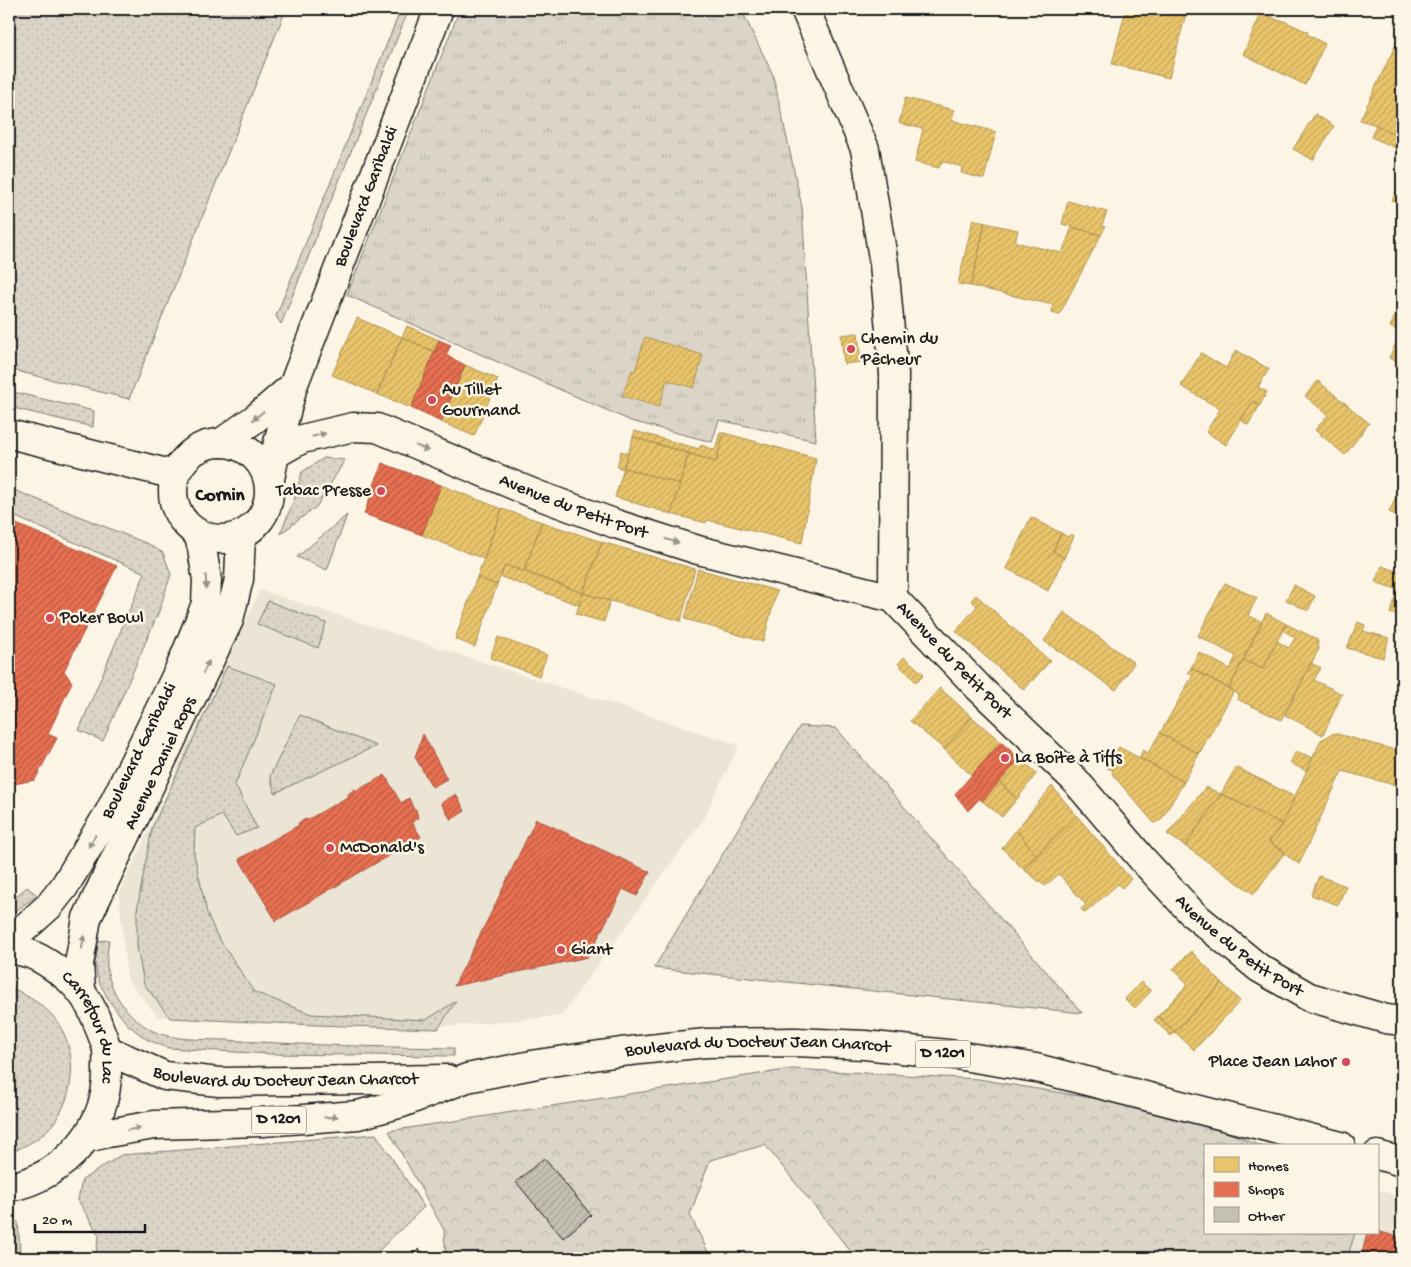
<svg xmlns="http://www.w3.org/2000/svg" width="1411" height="1267" font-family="'Gochi Hand',sans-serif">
  <defs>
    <pattern id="grass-dots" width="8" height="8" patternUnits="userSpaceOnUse" patternTransform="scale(1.25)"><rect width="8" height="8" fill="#dbd5c8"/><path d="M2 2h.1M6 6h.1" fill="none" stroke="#bbb6ab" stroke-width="1.8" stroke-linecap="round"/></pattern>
    <pattern id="forest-crowns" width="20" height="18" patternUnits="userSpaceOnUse" patternTransform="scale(1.25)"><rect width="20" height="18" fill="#dbd5c8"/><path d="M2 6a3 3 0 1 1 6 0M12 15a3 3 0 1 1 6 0" fill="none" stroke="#bbb6ab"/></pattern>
    <pattern id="park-tufts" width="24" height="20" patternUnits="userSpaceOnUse" patternTransform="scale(1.25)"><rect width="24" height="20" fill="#dbd5c8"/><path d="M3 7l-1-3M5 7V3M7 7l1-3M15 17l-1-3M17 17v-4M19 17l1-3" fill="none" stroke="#bbb6ab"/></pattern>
    <pattern id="homes-hatch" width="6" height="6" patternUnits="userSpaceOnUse" patternTransform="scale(1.25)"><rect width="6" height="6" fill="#e9c46a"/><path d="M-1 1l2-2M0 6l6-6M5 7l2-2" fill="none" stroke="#c7a85b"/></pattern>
    <pattern id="shops-hatch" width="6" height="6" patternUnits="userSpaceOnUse" patternTransform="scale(1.25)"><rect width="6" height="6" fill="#e76f51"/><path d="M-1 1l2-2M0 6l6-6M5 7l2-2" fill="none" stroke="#ba5a42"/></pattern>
    <pattern id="building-hatch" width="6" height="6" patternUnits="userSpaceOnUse" patternTransform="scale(1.25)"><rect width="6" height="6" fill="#c4c0b3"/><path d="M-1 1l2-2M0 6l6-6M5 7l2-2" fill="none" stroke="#a8a499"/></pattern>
  </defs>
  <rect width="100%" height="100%" fill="#fcf5e5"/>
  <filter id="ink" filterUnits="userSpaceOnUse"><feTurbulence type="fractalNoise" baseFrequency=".02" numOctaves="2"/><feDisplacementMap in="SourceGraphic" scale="10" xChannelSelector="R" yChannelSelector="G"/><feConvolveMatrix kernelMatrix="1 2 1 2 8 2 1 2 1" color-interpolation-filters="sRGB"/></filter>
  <g filter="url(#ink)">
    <path fill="#ebe5d6" d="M260,590L739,745L702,821L561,1016L453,1026L158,1017L127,979L119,894Z
      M1377,1190L1402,1197V1258H1347L1355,1233H1377Z"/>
    <path fill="url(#grass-dots)" stroke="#7c7872" d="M9,9H286L129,399L9,369Z
      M401,9H409L281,324L276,316Z
      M9,391L94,411L93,427L9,407Z
      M324,458L345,460L317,506L280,534L294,500L302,472Z
      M9,488L148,544L163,553L171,574L159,611L103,741L79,730L145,573L9,514Z
      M347,515L327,570L297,557Z
      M268,601L326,623L318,648L257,624Z
      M227,666L277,684L235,785L257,828L236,836L222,815L195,828L194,854L207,913L216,934L254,992L311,1014L426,1020L456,1001L438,1029L316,1025L170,1018L144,984L137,947V910L152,828Z
      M300,715L376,746L275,793L270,776Z
      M800,726L836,728L1082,1013L654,968Z
      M27,887L37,895L9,916V902Z
      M109,940C108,948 106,958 107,966C109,992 128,1017 151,1030C172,1041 201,1039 225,1040C301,1045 378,1047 454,1048V1056L270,1054L168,1048L146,1039L127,1024L110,1002L99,982L95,965L98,941Z
      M9,988H13C28,997 45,1005 56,1020C84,1058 73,1120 30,1143C23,1147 16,1151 9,1152Z
      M376,1134L424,1207L371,1258H95L99,1236L78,1200L82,1180L121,1155Z
      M9,1219L18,1222L20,1251L10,1258H9Z"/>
    <path fill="url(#forest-crowns)" stroke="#7c7872" d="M792,1069L978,1079L1176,1112L1262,1146H1205V1233H1355L1347,1258H1003L988,1248L960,1258H856L765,1145L710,1160L690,1215L711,1258H446L444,1230L389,1131Z"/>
    <path fill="url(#park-tufts)" stroke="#7c7872" d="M460,9H741L773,75L802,207L816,441L719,420L712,442L631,421L347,295Z"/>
    <path fill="url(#homes-hatch)" stroke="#ac9253" d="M1126,9H1182L1187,10L1169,78L1112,64Z
      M1262,12L1280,21L1282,20L1308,32L1307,34L1325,44L1305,85L1243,54Z
      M1396,44L1402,47V138L1376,125L1360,120Z
      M905,98L954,110L952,120L996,132L984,179L961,173L962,167L942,161L939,168L915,162L923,129L899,123Z
      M1315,114L1334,126L1313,160L1293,149Z
      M1376,125L1402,138V151L1371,137Z
      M1400,184L1402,185V205L1392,200Z
      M1068,201L1107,212L1102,225L1105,227L1101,235L1062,224Z
      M973,219L985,223L971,286L958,284Z
      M985,223L1018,230L1015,242L1062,253L1072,227L1101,235L1059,315L1052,313L1053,305L971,286Z
      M1402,300V364L1389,358L1401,332L1390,327Z
      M357,318L402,337L377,394L332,375Z
      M407,326L439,340L435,352L402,337Z
      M858,333L861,362L844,364L841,335Z
      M402,337L435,352L411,408L377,394Z
      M645,337L703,355L694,388L667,380L659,407L622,396L632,370L635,371Z
      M1236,350L1269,369L1258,387L1267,392L1260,405L1253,401L1226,445L1206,432L1220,409L1181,386L1201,353L1226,368Z
      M465,365L498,379L474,436L441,422Z
      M1318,381L1369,423L1345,455L1315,430L1328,415L1305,396Z
      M1253,401L1260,405L1248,425L1241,420Z
      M635,431L699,449L701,445L715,450L720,432L724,433L716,462L633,437Z
      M724,433L816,458L802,543L707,520L706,523L671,514L689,453L716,462Z
      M633,437L689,453L680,484L624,468Z
      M621,451L628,453L623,469L617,467Z
      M624,468L680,484L671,514L615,497Z
      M441,485L502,509L484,559L422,535Z
      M1397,495L1402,497V515L1398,525L1395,522L1397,516L1389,512Z
      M502,509L542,522L524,571L505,565L497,585L477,577Z
      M1031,517L1061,533L1053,551L1064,558L1048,591L1006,568Z
      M542,522L602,542L583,593L524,571Z
      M1061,533L1068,537L1071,534L1074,536L1064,558L1053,551Z
      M602,542L695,569L681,621L583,593Z
      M505,565L583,593L579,605L501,577Z
      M1382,566L1402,573V591L1375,582Z
      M698,569L777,591L763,642L685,619Z
      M477,577L497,585L475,647L455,639Z
      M1225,583L1257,598L1248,615L1262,622L1229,689L1191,668L1199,652L1230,669L1236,656L1198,636Z
      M1294,585L1315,596L1308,611L1286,600Z
      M1398,590L1402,591V617L1390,613Z
      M583,593L610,601L604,622L576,614Z
      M976,595L1050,661L1024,690L956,631L977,606L971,600Z
      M1064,612L1134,663L1116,690L1044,641Z
      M1266,613L1286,624L1263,669L1243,660Z
      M1358,622L1365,625L1363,631L1389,638L1383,658L1347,648Z
      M1286,624L1317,639L1319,649L1281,720L1237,699L1239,695L1229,689L1243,660L1263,669L1277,641L1289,648L1295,638L1283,630Z
      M498,637L547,655L539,676L490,658Z
      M904,657L924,674L916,682L898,664Z
      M1311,663L1321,668L1314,680L1342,694L1323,735L1285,715Z
      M1191,668L1234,691L1199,754L1160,733L1193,675L1188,672Z
      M940,688L972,717L944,749L910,721Z
      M972,717L1001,742L972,776L944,749Z
      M1160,733L1199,754L1184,782L1139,758L1143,750L1148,753Z
      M1334,733L1402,752V787L1342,771L1299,864L1283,853L1285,852L1269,842L1282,824L1321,740Z
      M1119,747L1184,782L1161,820L1154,823L1112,774L1113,770L1107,768L1114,758H1112Z
      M1296,751L1313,758L1306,771L1290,763Z
      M1020,759L1037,773L1017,799L999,782Z
      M1236,767L1295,797L1282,824L1221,794Z
      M999,782L1017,799L1002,817L982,801Z
      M1052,786L1077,816L1037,856L1016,830Z
      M1206,787L1221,794L1185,846L1167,834Z
      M1221,794L1282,824L1269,842L1285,852L1254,894L1185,846Z
      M1077,816L1131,879L1122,888L1118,884L1085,913L1081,909L1086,905L1059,874L1045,886L1023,869Z
      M1016,830L1037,856L1023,869L1002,848Z
      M1319,876L1346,886L1338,905L1311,895Z
      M1191,951L1222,983L1175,1032L1158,1016L1188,984L1173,969Z
      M1141,982L1151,991L1135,1008L1125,999Z
      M1222,983L1240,1001L1194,1050L1175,1032Z
      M1158,1016L1175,1032L1171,1036L1154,1020Z"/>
    <path fill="url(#shops-hatch)" stroke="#aa5641" d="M439,340L451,345L446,355L465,365L441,422L411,408Z
      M382,463L441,485L422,535L364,514Z
      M9,521L117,566L64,671L72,682L48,734L57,738L35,780L9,785Z
      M423,734L447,779L432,787L415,757Z
      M1001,742L1020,759L982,801L980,798L968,811L955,794Z
      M385,775L401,803L409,798L414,810L416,809L418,818L412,822L421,837L276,921L239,859L299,825L298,823L306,819L307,820L349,796L348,794L355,789L356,791Z
      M456,794L465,811L451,820L441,803Z
      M536,819L650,872L637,896L623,889L588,957L454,986L491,913Z
      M1377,1231L1402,1238V1258L1361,1257L1367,1233H1377Z"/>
    <path fill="url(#building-hatch)" stroke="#1c1c1c" d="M544,1158L591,1215L563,1238L516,1182Z
      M419,1249L429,1258H412Z"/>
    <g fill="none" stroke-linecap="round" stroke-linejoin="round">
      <g stroke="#1c1c1c" stroke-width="31">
        <g id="minor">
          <path d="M805,9L865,149L884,264L894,374L893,598"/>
          <path d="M9,434L175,475"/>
          <path id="s1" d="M275,454L302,439L353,427L377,428L535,494L616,524L698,550L893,598L979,688L1074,779L1143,860L1193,914L1259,968L1309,997L1386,1019L1402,1021"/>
        </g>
      </g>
      <g stroke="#1c1c1c" stroke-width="31">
        <g id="major">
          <circle cx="221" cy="491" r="48"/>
          <path d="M221,443L256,418L293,386"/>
          <path id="s2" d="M269,484L275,454L293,386L439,9"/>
          <path id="s3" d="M9,939L19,933L49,906L64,887L110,811L180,668L199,622L206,603L207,580L202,548L198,534"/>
          <path id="s4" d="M9,949C15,950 22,951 27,953C43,958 57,969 69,979C85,994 92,1007 99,1027C102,1034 105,1042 107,1049C108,1055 107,1062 107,1068C109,1126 65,1177 9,1187"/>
          <path id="s5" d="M81,990L79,964L87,918L201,678L229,620L239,579L241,535"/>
          <path id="s6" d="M107,1050L165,1076L219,1082L447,1079"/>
          <path id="s7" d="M86,1138L108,1133L154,1125L262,1122L358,1115L402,1103L467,1078L537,1064L621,1052L706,1043L795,1042L865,1045L956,1055L1036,1068L1341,1146"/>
          <path d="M1377,1155L1402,1162"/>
        </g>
      </g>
      <use href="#minor" stroke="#fcf5e5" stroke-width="28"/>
      <use href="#major" stroke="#fcf5e5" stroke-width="28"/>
    </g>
    <defs><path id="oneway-solid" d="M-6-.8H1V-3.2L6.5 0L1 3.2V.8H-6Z" transform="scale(1.25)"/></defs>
    <g fill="#97938b">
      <use href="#oneway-solid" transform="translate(258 416) rotate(141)"/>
      <use href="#oneway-solid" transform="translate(319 435) rotate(-14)"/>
      <use href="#oneway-solid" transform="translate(422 448) rotate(22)"/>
      <use href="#oneway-solid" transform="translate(672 541) rotate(18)"/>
      <use href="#oneway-solid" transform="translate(206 582) rotate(88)"/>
      <use href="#oneway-solid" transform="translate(206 667) rotate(-64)"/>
      <use href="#oneway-solid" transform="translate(92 841) rotate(121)"/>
      <use href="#oneway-solid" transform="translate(83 942) rotate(-80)"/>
      <use href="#oneway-solid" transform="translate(331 1117) rotate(-4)"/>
      <use href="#oneway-solid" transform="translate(134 1129) rotate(-9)"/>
    </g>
  </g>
  <g fill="#d1495b" stroke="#fcf5e5" stroke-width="2">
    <circle cx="851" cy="349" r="5"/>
    <circle cx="432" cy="400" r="5"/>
    <circle cx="381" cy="491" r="5"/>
    <circle cx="50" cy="618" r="5"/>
    <circle cx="1005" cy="758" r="5"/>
    <circle cx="330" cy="848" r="5"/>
    <circle cx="561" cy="950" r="5"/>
    <circle cx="1346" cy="1062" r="5"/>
  </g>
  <g text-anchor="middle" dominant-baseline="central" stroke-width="5" stroke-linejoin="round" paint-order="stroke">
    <g fill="#fcf5e5" stroke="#5f5d58" stroke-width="1">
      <rect x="915.5" y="1040.5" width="55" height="27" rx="4"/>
      <rect x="251.5" y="1106.5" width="55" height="27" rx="4"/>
    </g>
    <g font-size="16" font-weight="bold" fill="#1c1c1c">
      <text x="943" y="1054">D 1201</text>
      <text x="279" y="1120">D 1201</text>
    </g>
    <g font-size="18" fill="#1c1c1c" stroke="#fcf5e5">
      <text stroke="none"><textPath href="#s2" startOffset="304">Boulevard Garibaldi</textPath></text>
      <text stroke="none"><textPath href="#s1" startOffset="319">Avenue du Petit Port</textPath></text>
      <text stroke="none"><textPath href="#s1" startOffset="739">Avenue du Petit Port</textPath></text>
      <text stroke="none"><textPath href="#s3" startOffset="232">Boulevard Garibaldi</textPath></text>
      <text stroke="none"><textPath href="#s5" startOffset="244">Avenue Daniel Rops</textPath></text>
      <text stroke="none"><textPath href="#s1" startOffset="1144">Avenue du Petit Port</textPath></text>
      <text stroke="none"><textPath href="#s4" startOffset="122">Carrefour du Lac</textPath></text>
      <text stroke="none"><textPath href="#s7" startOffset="682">Boulevard du Docteur Jean Charcot</textPath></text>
      <text stroke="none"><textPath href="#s6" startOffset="184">Boulevard du Docteur Jean Charcot</textPath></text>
    </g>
    <g font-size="18" fill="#1c1c1c" stroke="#fcf5e5" text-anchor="start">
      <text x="861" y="339">Chemin du<tspan x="861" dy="21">Pêcheur</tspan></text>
      <text x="442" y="390">Au Tillet<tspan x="442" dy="21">Gourmand</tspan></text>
      <text x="371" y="491" text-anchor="end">Tabac Presse</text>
      <text x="60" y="618">Poker Bowl</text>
      <text x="1015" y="758">La Boîte à Tiffs</text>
      <text x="340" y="848">McDonald's</text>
      <text x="571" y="950">Giant</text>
      <text x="1336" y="1062" text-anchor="end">Place Jean Lahor</text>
    </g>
    <g font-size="19" font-weight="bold" fill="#1c1c1c" stroke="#fcf5e5">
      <text x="220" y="496">Cornin</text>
    </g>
  </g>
  <rect width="1411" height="1267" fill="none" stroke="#fcf5e5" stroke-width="30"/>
  <rect x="15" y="15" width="1381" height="1237" fill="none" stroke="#1c1c1c" stroke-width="2" filter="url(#ink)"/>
  <rect x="1204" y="1144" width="175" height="90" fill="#fcf5e5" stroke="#a29e95"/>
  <rect x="1214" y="1157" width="25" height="15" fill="#e9c46a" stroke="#a29e95"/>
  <text x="1248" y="1170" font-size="15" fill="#1c1c1c">Homes</text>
  <rect x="1214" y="1182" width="25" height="15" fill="#e76f51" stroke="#a29e95"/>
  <text x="1248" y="1194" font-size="15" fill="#1c1c1c">Shops</text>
  <rect x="1214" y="1207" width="25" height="15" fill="#c4c0b3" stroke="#a29e95"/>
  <text x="1248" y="1220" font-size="15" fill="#1c1c1c">Other</text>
  <path d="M35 1224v8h110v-8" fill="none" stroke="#1c1c1c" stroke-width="2.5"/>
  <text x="42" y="1224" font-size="15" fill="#1c1c1c" stroke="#fcf5e5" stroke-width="4" paint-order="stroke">20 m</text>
</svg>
